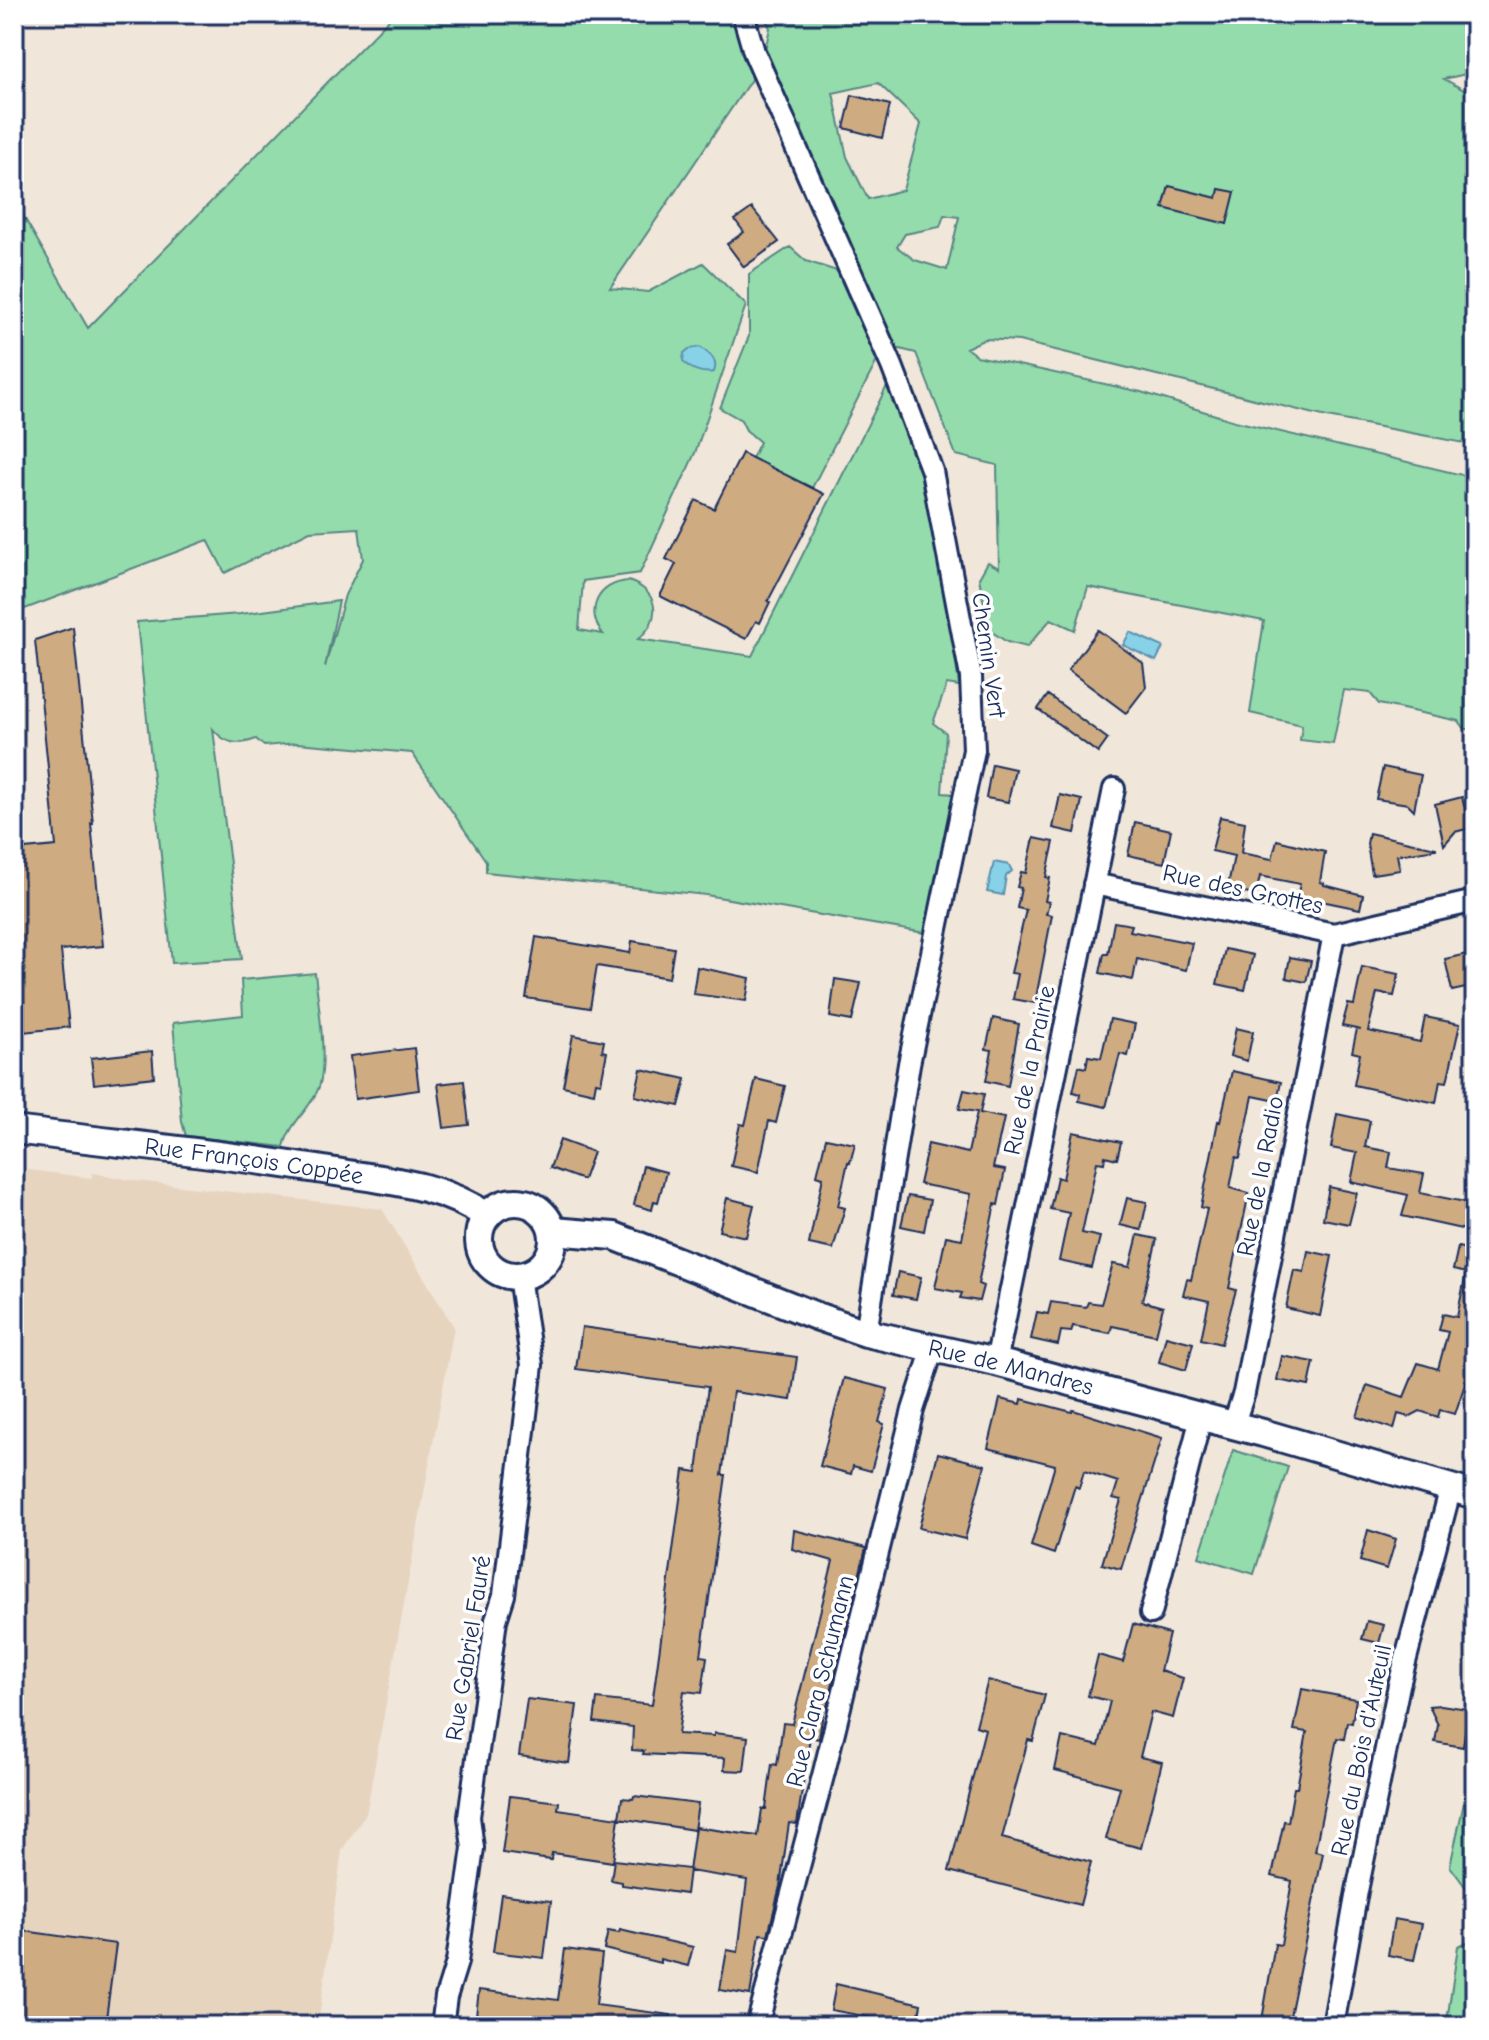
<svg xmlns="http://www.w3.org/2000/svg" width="1489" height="2040" font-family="'Comic Neue',sans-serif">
  <rect width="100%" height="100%" fill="#f0e6d9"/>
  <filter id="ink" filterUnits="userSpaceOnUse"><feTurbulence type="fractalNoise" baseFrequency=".0125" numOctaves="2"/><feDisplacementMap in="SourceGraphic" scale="16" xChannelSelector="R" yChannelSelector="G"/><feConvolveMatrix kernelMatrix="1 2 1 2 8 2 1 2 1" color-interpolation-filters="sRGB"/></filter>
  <g filter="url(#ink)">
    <path fill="#e6d4bf" d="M14,1168L91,1178L93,1173L137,1181L382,1209L454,1327L366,1814L342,1850L318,2026H14Z"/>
    <path fill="#94dcab" stroke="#588684" stroke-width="2" fill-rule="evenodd" d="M394,14H734L754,75L610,288L648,292L703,263L746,305L695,453L640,573L583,581L579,630L603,634C584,611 598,583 628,581C660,591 662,620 638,639L752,656L889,382L925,482L944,577L959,686L947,684L933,723L946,733L942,793L955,794L925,933L706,895L486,872V861L412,753L297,743L264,746L256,739C238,746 225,744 213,729L242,959L172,963L137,622L240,614L339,601L325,667L345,595L363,559L359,528L310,531L225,573L208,540L14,613V200L88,328Z
      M763,14H1475V72L1444,79L1475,96V445L1327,417L1019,341L985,339L966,348L977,356L1141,392L1235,421L1475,478V729H1465L1459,721L1379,704L1370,693L1344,690L1333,744L1300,740L1302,725L1250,713L1264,621L1088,587L1075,630L1051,619L1027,647L1007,642L989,630L979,578L988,562L999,568L997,465L956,455L916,353L896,348L865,317L801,175L802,126L772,118L757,86L770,28ZM878,83L921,124L903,190L868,199L847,157L833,93ZM944,215L959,217L947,270L915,260L897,247L905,234L940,227Z
      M790,247L806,261L837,271L877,361L812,488L752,458L760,442L746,430L741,420L720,408L749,336V274Z
      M315,973C318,1002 328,1061 319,1087C311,1109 289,1123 284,1147L186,1136L182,1122L173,1023L243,1015L241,980Z
      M1233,1450L1288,1467L1254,1574L1199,1557Z
      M1475,1778V1900L1450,1866L1467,1789Z
      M1475,1939V2026H1400L1447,2021L1458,1946Z"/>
    <path fill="#87d2e7" stroke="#5c91b0" stroke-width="2" d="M700,347C709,354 719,359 714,372C703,374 690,370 683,361L684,353L689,349Z
      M1130,632L1163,647L1156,661L1123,645Z
      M994,862L1009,865L1012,871L1006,876L1003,895L987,892Z"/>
    <path fill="#ceab81" stroke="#1b2f5e" stroke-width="2" d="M852,95L890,105L882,138L844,128Z
      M1169,186L1217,198L1219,189L1235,192L1227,224L1163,208Z
      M752,208L779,242L744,267L727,244L744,232L735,220Z
      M742,453L824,494L768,601L770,602L760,623L756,621L746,639L660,596L676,564L666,559L696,500L714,509Z
      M73,627L93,823H91L103,946L61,950L69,1027L14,1033V850L56,846L35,640Z
      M1098,630L1143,663L1146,687L1126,713L1068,670Z
      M1048,695L1108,739L1098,753L1038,709Z
      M992,764L1015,769L1008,802L986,798Z
      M1383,767L1421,775L1414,810L1408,804L1376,799Z
      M1060,795L1082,800L1075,833L1053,828Z
      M1462,797L1470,828L1455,832L1444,845L1435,804Z
      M1220,817L1245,822L1241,853L1272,859L1277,840L1325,852L1320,882L1324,883V885L1363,895L1360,909L1297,896L1300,884L1260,876L1256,895L1227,890L1234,856L1212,851Z
      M1135,822L1171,830L1164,863L1128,855Z
      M1369,833L1436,848V849L1397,855L1400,870L1372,874L1367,844Z
      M1034,838L1054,842L1046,877L1050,878L1045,901L1049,902L1046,914L1052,915L1035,1003L1013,999L1018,974L1011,973L1026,910L1017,908L1021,888L1017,887L1021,872L1026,873Z
      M1114,922L1132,925L1130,931L1192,943L1186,970L1137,959L1133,980L1100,973L1104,954H1108Z
      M536,937L630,953L632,941L674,948L669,978L597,966L590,1008L526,998Z
      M1225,949L1253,955L1245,990L1217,984Z
      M1471,953L1475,986L1452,991L1445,959Z
      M1290,957L1311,961L1306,982L1286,978Z
      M697,967L750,978L746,1001L693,994Z
      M1362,967L1399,974L1394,996L1377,993L1368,1031L1420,1042L1425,1017L1460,1024L1447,1082L1440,1081L1436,1103L1354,1085L1360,1054L1352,1052L1357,1029L1361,1030L1342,1026L1348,1004L1354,1005Z
      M835,979L861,983L852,1021L830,1017Z
      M993,1018L1019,1024L1008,1086L986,1081L992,1050L986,1049Z
      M1110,1019L1135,1024L1128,1056L1120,1054L1106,1107L1079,1101L1080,1094L1073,1092L1079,1066L1086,1068L1088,1056L1101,1058Z
      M1236,1028L1253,1032L1247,1061L1230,1056Z
      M573,1035L604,1041L602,1051L607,1052L601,1083L596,1082L594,1093L563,1086Z
      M414,1048L419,1090L355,1099L350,1056Z
      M152,1051L154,1077L94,1084L91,1058Z
      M641,1069L686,1079L679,1106L635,1096Z
      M1232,1071L1281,1082L1277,1101L1253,1096L1240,1158L1236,1157L1230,1188L1249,1193L1229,1288L1236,1290L1221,1344L1201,1339L1209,1301L1183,1295L1187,1279L1191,1280L1207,1209L1201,1207L1218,1121L1220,1122Z
      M756,1079L785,1086L776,1123L769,1121L758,1172L731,1166L740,1124L745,1125Z
      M464,1081L469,1125L444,1128L438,1084Z
      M964,1090L984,1094L980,1113L1004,1118L993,1168L1005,1170L998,1205L995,1204L978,1284L983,1286L979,1301L960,1298L962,1293L935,1288L946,1236L962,1239L971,1194L919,1184L928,1144L968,1153L977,1112L959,1109Z
      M1337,1114L1370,1121L1365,1147L1391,1152L1388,1168L1424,1174L1420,1193L1475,1204V1232L1402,1216L1408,1195L1351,1182L1357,1153L1331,1148Z
      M1073,1132L1121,1142L1117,1159L1105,1156L1104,1163L1097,1162L1082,1233L1100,1237L1092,1268L1059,1261L1069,1213L1050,1209L1057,1177L1063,1179Z
      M826,1138L855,1144L850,1163L848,1162L838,1206L845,1208L833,1249L809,1244L823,1177L817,1175Z
      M560,1140L593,1152L583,1180L550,1168Z
      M643,1166L666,1172L658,1202L654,1201L652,1210L634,1205Z
      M1329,1187L1357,1193L1349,1224L1323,1219Z
      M908,1196L930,1200L924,1231L901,1226Z
      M727,1198L754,1205L746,1237L719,1231Z
      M1127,1198L1147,1202L1141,1230L1120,1225Z
      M1138,1235L1157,1239L1142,1301L1163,1307L1156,1335L1112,1326L1110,1333L1073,1326L1071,1332L1061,1331L1058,1345L1031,1339L1037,1312L1048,1314L1051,1302L1086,1307L1088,1302L1101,1304L1113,1264L1130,1267Z
      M1458,1247L1475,1251V1330L1468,1375L1455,1414L1440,1410L1438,1417L1420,1411L1409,1417L1398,1414L1394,1429L1357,1417L1367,1385L1404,1397L1418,1363L1438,1369L1448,1332L1439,1330L1443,1314L1457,1317L1466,1273L1453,1270Z
      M1308,1251L1332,1256L1320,1316L1286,1308L1294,1270L1304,1272Z
      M898,1272L921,1277L916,1299L893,1295Z
      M582,1327L797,1357L791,1400L733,1392L722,1475H726L701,1656L707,1657L702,1693L684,1691L678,1734L714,1736V1733L748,1737L744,1771L724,1770L725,1758L643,1754L644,1751L632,1750L633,1727L594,1722L597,1699L652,1705L684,1470L697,1472L708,1387L576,1369Z
      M1166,1336L1193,1343L1186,1370L1159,1362Z
      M1282,1356L1314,1362L1309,1386L1277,1380Z
      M844,1378L888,1389L879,1422L884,1424L871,1471L853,1466L851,1474L820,1466Z
      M1000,1399L1021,1404L1022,1399L1072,1412L1073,1410L1162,1438L1121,1569L1102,1564L1121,1500L1113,1498L1118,1482L1084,1471L1079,1488L1075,1486L1054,1554L1031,1546L1055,1465L988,1448Z
      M938,1453L985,1465L965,1539L919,1528Z
      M794,1530L866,1548L827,1707L824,1706L819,1739L810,1737L797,1824L789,1823L780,1886L768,1935L760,1934L750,1995L720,1990L727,1950L738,1952L747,1880L689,1871L695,1827L758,1836L762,1809H766L772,1764L777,1765L783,1723L792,1724L833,1561L792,1549Z
      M1368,1530L1396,1539L1387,1569L1360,1561Z
      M1367,1621L1384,1625L1379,1643L1362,1639Z
      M1133,1624L1169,1634L1160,1671L1183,1678L1173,1718L1151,1712L1140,1757L1162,1762L1141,1848L1106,1839L1120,1787L1055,1770L1062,1737L1099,1746L1110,1701L1088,1696L1098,1655L1123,1662Z
      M988,1680L1045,1695L1033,1741L1028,1740L1002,1838L1091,1862L1080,1905L949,1871L985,1729L976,1726Z
      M1302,1689L1356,1699L1352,1723L1347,1722L1344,1739L1337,1738L1315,1851L1323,1853L1288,2026H1261L1275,1944L1281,1945L1292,1881L1272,1876L1284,1821L1288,1822L1294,1788H1297L1307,1732L1294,1730Z
      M527,1699L577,1705L569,1763L519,1756Z
      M1441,1705L1468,1709L1463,1747L1435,1742L1438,1725L1429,1706Z
      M510,1796L559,1802L558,1809L619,1818L613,1862L552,1853L551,1860L502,1853Z
      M634,1796L698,1804L694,1830L619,1818L622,1798L633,1799Z
      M614,1860L689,1869L686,1894L622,1885V1882L611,1880Z
      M501,1894L551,1901L544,1958L493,1952Z
      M1394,1919L1422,1924L1414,1960L1388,1955Z
      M620,1930L693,1947L688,1966L660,1959V1963L604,1949L608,1931L619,1933Z
      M24,1931L116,1944L105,2026H14V2002Z
      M565,1949L602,1954L596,2005L671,2015L670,2026L475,2024L479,1990L558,2000Z
      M836,1984L921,2004L917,2026H897L884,2024L885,2020L831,2010Z"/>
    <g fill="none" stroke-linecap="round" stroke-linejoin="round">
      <g stroke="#1b2f5e" stroke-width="26">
        <path id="street" d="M743,14L754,52L892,366L932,471L971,677L974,750L909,1064L866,1333
          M1094,884L1334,934L1475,901
          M996,1362L1114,789
          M1233,1426L1244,1393L1334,934
          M1151,1613L1201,1417
          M442,2026L446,1997L457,1962L473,1848L469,1817L496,1620L504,1595L532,1365L519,1276
          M757,2026L824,1772L913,1410L933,1348
          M1333,2026L1357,1891L1399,1685L1451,1487"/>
      </g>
      <g stroke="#1b2f5e" stroke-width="32">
        <g id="secondary">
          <path id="s1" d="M14,1130C121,1144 229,1154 336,1172C390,1181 440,1184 487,1216"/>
          <circle cx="516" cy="1239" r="37"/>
          <path id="s2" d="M553,1231L614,1236L816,1316L866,1333L996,1362L1263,1433L1475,1495"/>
        </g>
      </g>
      <use href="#street" stroke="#fff" stroke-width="20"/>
      <use href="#secondary" stroke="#fff" stroke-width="26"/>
    </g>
  </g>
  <g text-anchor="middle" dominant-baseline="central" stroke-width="7" stroke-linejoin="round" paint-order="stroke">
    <g font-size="24" fill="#1b2f5e" stroke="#fff">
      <text transform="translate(989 655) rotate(82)">Chemin Vert</text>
      <text transform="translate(1243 889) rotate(12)">Rue des Grottes</text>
      <text transform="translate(1029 1070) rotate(-78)">Rue de la Prairie</text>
      <text stroke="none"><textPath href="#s1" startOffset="242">Rue François Coppée</textPath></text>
      <text transform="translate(1260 1176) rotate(-79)">Rue de la Radio</text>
      <text stroke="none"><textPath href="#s2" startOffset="480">Rue de Mandres</textPath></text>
      <text transform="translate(468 1648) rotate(-81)">Rue Gabriel Fauré</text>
      <text transform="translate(820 1681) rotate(-76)">Rue Clara Schumann</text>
      <text transform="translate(1361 1750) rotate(-78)">Rue du Bois d'Auteuil</text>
    </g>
  </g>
  <rect width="1489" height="2040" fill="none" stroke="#fff" stroke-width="48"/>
  <rect x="24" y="24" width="1441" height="1992" fill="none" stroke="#1b2f5e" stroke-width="3" filter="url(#ink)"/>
</svg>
